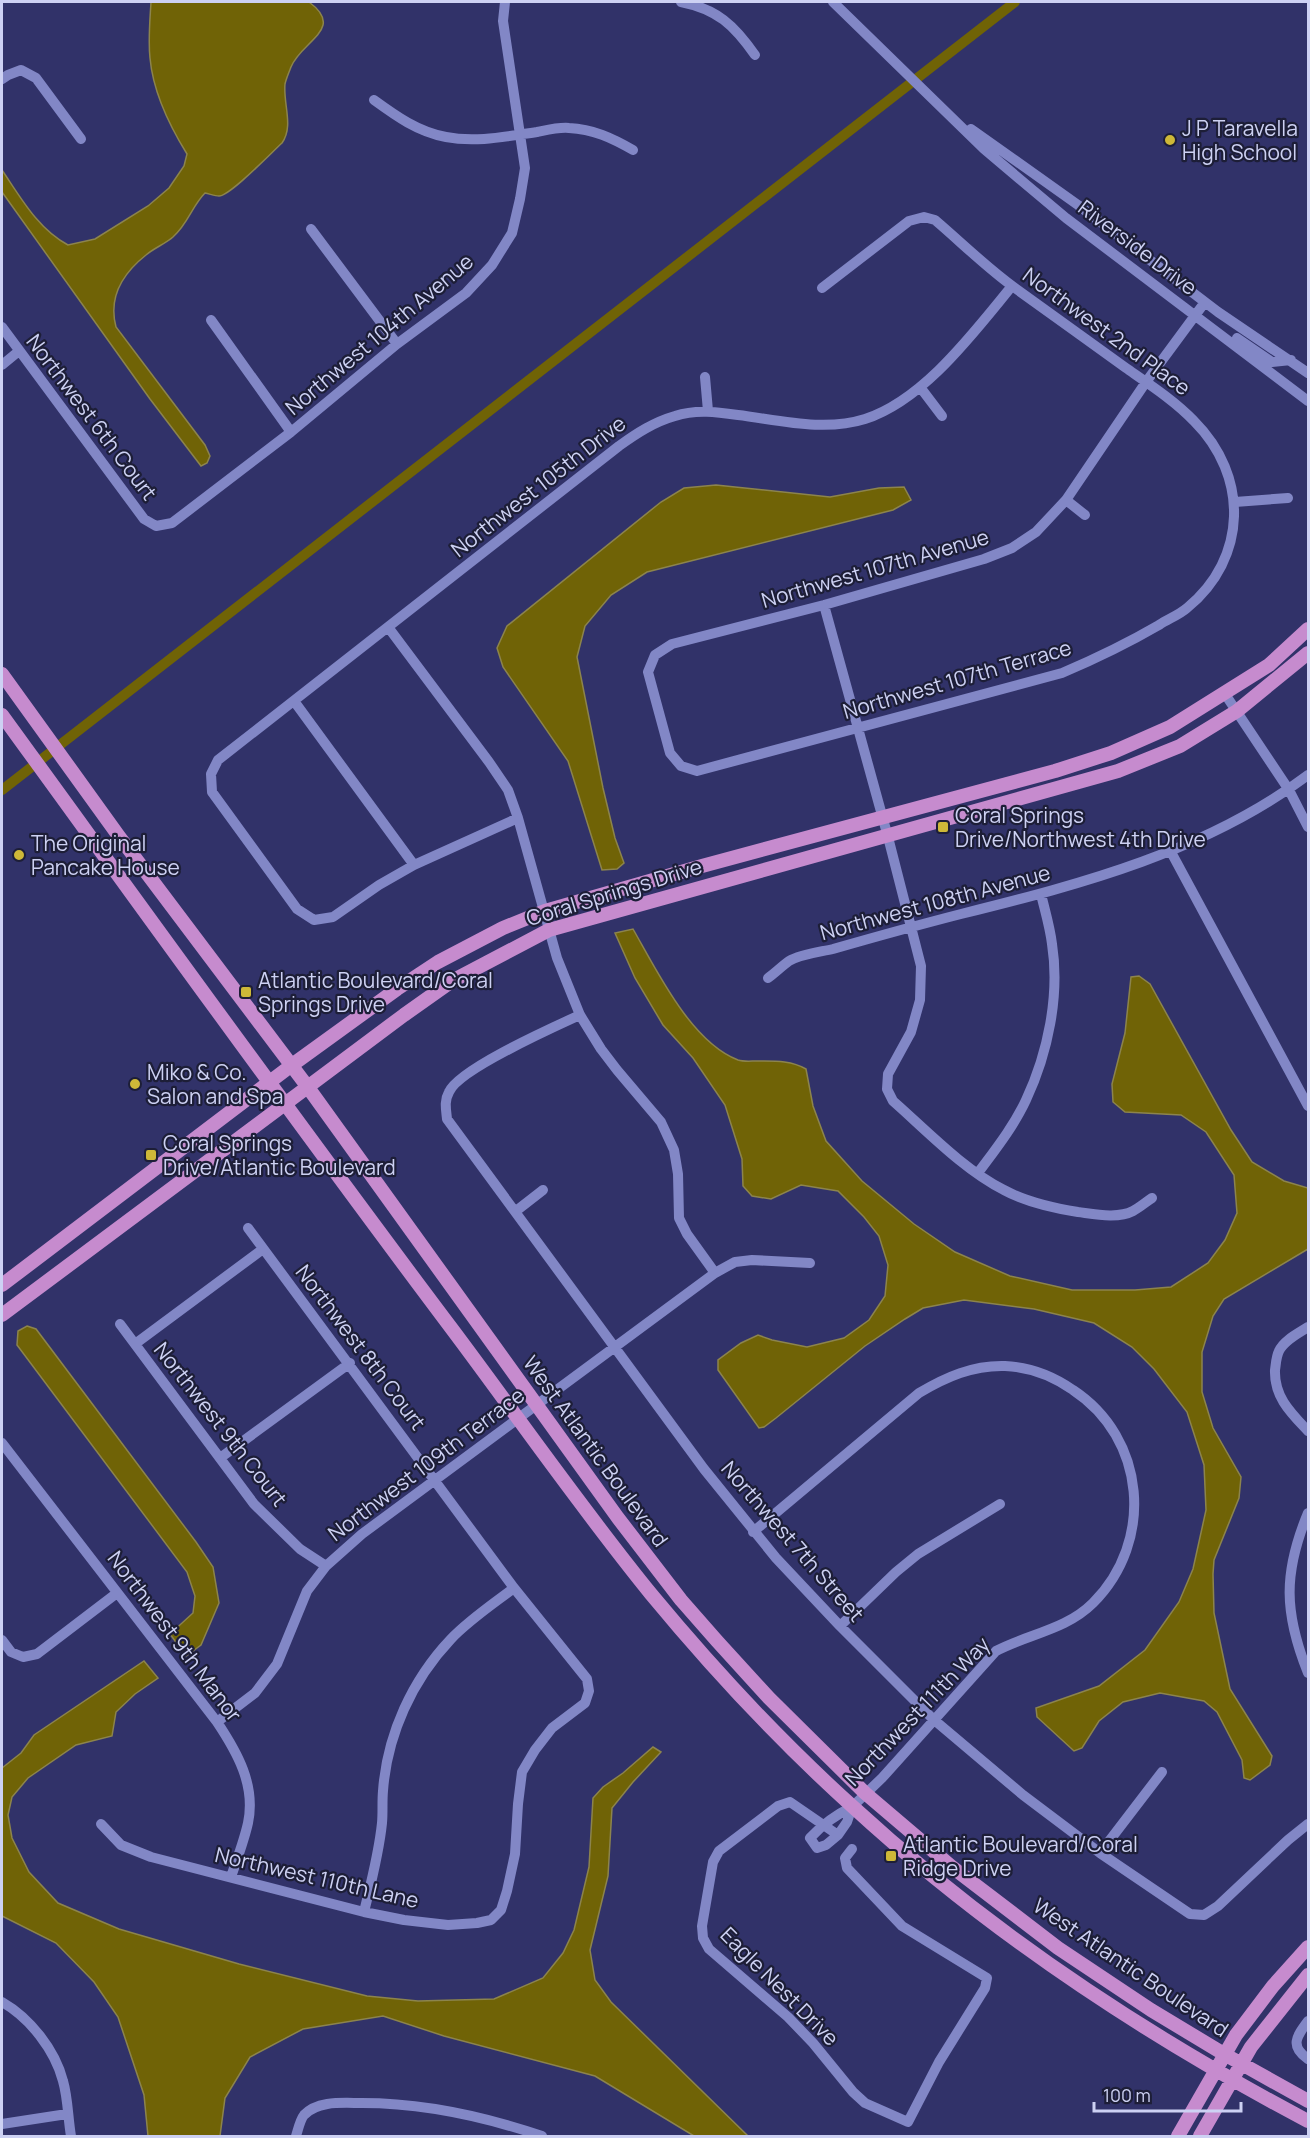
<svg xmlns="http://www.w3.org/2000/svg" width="1310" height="2138" font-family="Manrope,sans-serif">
  <rect width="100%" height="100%" fill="#313269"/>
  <path fill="#706306" stroke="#8c844d" stroke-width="1.5" d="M151,2H309C346,29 301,41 291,67C289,72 286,79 285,84C283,104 294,126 282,143C272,152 230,196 219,196C215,196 210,194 205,193C192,206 188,224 173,237C165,244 154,248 146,255C122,274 108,297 116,327L205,445L210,456L207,463L201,466L150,399L2,192V170C21,198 38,229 68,245L95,239L148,206L169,188L184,166L187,154C169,125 153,92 150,58C148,40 150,20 151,2Z
    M716,485L830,497L879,488L904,487L911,500L893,510L647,572L611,595L585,626L577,657L603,788L615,838L624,863L617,869L602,870L568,761L503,667L497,648L507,626L661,502L684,488Z
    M633,929C657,971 691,1042 738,1060C744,1062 751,1061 757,1061C774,1061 791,1060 806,1069L813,1106L826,1141L862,1181L914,1224L955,1252L1010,1276L1072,1290H1135L1171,1287L1208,1263L1225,1240L1237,1213L1234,1175L1206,1132L1181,1115L1125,1112L1113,1102L1112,1084L1125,1033L1131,977L1139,976L1150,984L1231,1130L1252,1162L1284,1181L1308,1188V1249L1224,1299L1213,1316L1202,1352V1392L1213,1428L1241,1477L1239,1498L1214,1560L1213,1574L1214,1613L1230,1689L1272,1756L1270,1765L1250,1780L1244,1778L1242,1760L1217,1712L1204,1701L1160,1693L1123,1702L1099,1721L1082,1748L1074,1751L1037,1717L1036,1708L1099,1686L1145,1650L1179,1602L1193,1569L1206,1510L1204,1465L1187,1412L1154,1369L1132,1347L1094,1323L1034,1309L964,1300L923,1308L905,1319L865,1346L776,1418L764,1427L759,1428L718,1370V1360L741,1343L758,1335L772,1340L807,1347L844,1338L869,1320L885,1296L888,1265L879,1236L864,1217L838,1191L801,1185L771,1199L752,1196L743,1186L742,1159L725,1105L693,1058L663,1025L635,978L615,933Z
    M27,1326L36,1329L196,1542L213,1567L219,1603L201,1645L186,1656L170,1634L193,1613L195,1596L187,1572L17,1345L18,1331Z
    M144,1661L158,1678L135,1694L116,1712L112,1736L76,1745L28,1778L12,1797L8,1815L12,1838L29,1872L58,1903L119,1929L239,1964L367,1996L418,2001L494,1999L543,1978L563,1953L574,1930L589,1867L593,1798L603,1787L623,1773L653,1747L661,1752L633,1782L612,1808L608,1876L590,1950L595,1980L611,2002L748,2136H694L595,2076L444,2036L383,2016L303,2029L250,2057L225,2098L220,2136H148L144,2095L118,2017L94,1982L56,1943L2,1916V1768L21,1753L34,1735Z"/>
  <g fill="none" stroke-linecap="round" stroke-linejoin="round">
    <path stroke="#706306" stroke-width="10" d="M2,790L1015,2"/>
    <path stroke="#8287c6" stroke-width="10" d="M681,2C717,9 734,25 755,55
      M833,2L984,149L1066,218L1308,401
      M2,79L8,75L21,70L36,78L81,139
      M374,100C396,116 418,132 446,137C476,143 508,136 537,132C547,130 559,127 569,128C593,129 612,138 633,150
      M971,129L1078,205L1218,312L1308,373
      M311,229L397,344
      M822,288L909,221L924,217L935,220C962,243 987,268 1015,288C1052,315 1089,341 1126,368C1149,384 1175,401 1194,421C1249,476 1248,558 1187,608C1179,615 1168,619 1159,625C1128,643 1095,659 1062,673L697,771L681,766L670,753L648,672L655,655L672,644L824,605L984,559L1012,548L1036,532L1066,500L1146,382L1205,302
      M211,320L291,432
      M2,327L144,519L156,526L172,523L291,432L397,344L466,293L492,265L512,233L520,199L525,168L503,21L505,2
      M1237,338L1272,362L1291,360
      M2,365L19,351
      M705,377L708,411
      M920,387L942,416
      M1066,500L1085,515
      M1235,502L1288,498
      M824,605L888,837L921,966L920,1000L911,1032L888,1074L887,1089L893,1101C926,1130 964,1170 1004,1190C1026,1202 1053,1208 1078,1212C1094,1214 1118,1219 1133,1211C1139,1208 1146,1202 1152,1198
      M388,627L489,762L508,790L518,818L557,958L580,1015L601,1049L617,1070L661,1122L674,1150L678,1174L679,1218L687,1234L715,1273
      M1225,694L1289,790L1308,827
      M294,701L414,865
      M518,818L414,865L379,885L333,917L314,920L297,909L212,792L211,774L218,760L619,446C637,433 654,422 675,416C696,409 717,412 738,415C779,420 824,432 865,419C924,400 974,332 1012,286
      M1171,852L1308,1106
      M768,978C775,973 782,966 789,961C801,954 820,952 833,949C875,937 918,925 961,914C1082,884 1207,851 1308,775
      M580,1015C554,1027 459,1069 449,1092C444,1101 446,1109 447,1119L704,1469L776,1558L840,1626L933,1719L1023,1795L1100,1853L1190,1914L1204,1915L1218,1906L1288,1840L1308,1824
      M978,1173C995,1150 1014,1126 1026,1100C1048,1053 1060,995 1052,944C1050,927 1045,911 1041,894
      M516,1211L543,1190
      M120,1324L254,1504L300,1549L326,1566
      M1308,1327C1299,1333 1284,1340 1279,1351C1276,1357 1276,1364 1275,1370C1274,1397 1291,1413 1308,1431
      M135,1344L263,1249
      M2,1443L217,1722C237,1752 256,1785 248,1823C244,1841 237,1859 231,1877
      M220,1458L350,1363
      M1308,1513C1283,1573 1284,1613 1308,1673
      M753,1532L919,1393C946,1377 973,1365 1005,1366C1029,1367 1053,1376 1073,1390C1146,1438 1155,1541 1093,1603C1066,1630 1028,1634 996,1651L882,1778L852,1807L847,1822L838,1835L826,1845L817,1848L810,1838C823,1824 835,1815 852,1807
      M840,1626L896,1572L918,1554L1000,1504
      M2,1640L11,1652L23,1657L37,1654L117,1593
      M217,1722L255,1693L277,1664L307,1591L326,1566L362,1534L715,1273L735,1262L752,1260L810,1263
      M101,1824L121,1845L151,1857L364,1912L404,1920L448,1925L477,1923L491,1920L501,1910L507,1891L515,1854L518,1804L522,1772L535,1750L552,1728L585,1703L589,1691L587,1679L514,1588L248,1228
      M838,1835L790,1802L778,1806L719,1851L713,1862L702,1926L703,1938L709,1949L788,2017L813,2043L853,2092L865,2103L908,2122L939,2062L985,1988L987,1978L902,1926L847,1868L845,1858L852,1849
      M1100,1853L1162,1772
      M364,1912C371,1883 379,1853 382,1823C383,1812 382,1801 383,1791C387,1735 412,1680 451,1639C469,1620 493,1604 514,1588
      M2,2002C30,2018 55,2050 63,2081C68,2098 68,2119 71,2136
      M1308,2021C1297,2036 1289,2046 1308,2059
      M2,2124L67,2114
      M296,2136C298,2130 300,2120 304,2115C318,2100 344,2103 362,2103C424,2103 483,2116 542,2136"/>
    <path stroke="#c68bce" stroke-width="14" d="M2,674L118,835L307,1086L618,1518L681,1600L717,1641L769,1698L865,1793L952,1867L1058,1948L1151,2010L1224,2054L1308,2101
      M2,715C151,920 299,1126 452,1329C518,1417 581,1508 651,1594C713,1669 780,1741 852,1806C989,1932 1145,2035 1308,2121
      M2,1285L292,1065L397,989L438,962L503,928L545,911L702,866L1055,771L1111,753L1170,727L1269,665L1308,629
      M2,1315L404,1015L452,981L549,930L1118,771L1180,746L1237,711L1308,653
      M1178,2136L1236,2035L1273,1986L1308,1947
      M1200,2136L1251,2047L1308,1975"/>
  </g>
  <g fill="#ceb838" stroke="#1d1e37" stroke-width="2">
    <circle cx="1170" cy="140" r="6"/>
    <rect x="937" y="821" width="12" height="12" rx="3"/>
    <circle cx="19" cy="855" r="6"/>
    <rect x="240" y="986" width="12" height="12" rx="3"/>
    <circle cx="135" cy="1084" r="6"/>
    <rect x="145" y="1149" width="12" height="12" rx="3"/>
    <rect x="885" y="1850" width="12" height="12" rx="3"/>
  </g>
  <g text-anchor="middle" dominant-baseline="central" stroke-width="4.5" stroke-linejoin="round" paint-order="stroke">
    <g font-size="21" fill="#cdd1f3" stroke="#1d1e37" text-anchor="start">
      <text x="1182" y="128">J P Taravella<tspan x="1182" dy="24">High School</tspan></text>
      <text x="955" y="815">Coral Springs<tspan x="955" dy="24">Drive/Northwest 4th Drive</tspan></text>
      <text x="31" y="843">The Original<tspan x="31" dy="24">Pancake House</tspan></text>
      <text x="258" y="980">Atlantic Boulevard/Coral<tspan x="258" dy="24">Springs Drive</tspan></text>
      <text x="147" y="1072">Miko &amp; Co.<tspan x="147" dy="24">Salon and Spa</tspan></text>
      <text x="163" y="1143">Coral Springs<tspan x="163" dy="24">Drive/Atlantic Boulevard</tspan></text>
      <text x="903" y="1844">Atlantic Boulevard/Coral<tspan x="903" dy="24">Ridge Drive</tspan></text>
    </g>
    <g font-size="21" fill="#cdd1f3" stroke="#1d1e37">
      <text transform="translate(1138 247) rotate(37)">Riverside Drive</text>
      <text transform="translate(1107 331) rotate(36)">Northwest 2nd Place</text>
      <text transform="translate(379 334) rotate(-40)">Northwest 104th Avenue</text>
      <text transform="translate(92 417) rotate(53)">Northwest 6th Court</text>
      <text transform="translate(538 486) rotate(-38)">Northwest 105th Drive</text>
      <text transform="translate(875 568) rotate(-16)">Northwest 107th Avenue</text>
      <text transform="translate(957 679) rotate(-16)">Northwest 107th Terrace</text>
      <text transform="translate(614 892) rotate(-17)">Coral Springs Drive</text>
      <text transform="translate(935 902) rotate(-15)">Northwest 108th Avenue</text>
      <text transform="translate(361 1347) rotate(53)">Northwest 8th Court</text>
      <text transform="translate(221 1424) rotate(52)">Northwest 9th Court</text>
      <text transform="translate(596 1451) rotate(54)">West Atlantic Boulevard</text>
      <text transform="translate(426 1464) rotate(-37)">Northwest 109th Terrace</text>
      <text transform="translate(793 1541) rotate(49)">Northwest 7th Street</text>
      <text transform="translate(175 1636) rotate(53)">Northwest 9th Manor</text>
      <text transform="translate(917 1711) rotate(-46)">Northwest 111th Way</text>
      <text transform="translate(317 1877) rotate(13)">Northwest 110th Lane</text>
      <text transform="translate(1131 1967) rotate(34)">West Atlantic Boulevard</text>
      <text transform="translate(780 1986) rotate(45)">Eagle Nest Drive</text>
    </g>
  </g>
  <rect width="1310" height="2138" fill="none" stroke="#cdd1f3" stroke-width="6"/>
  <path d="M1094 2102v9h147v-9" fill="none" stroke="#cdd1f3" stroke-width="3"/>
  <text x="1103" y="2102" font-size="18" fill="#cdd1f3" stroke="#1d1e37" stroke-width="4.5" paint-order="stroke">100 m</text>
</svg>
